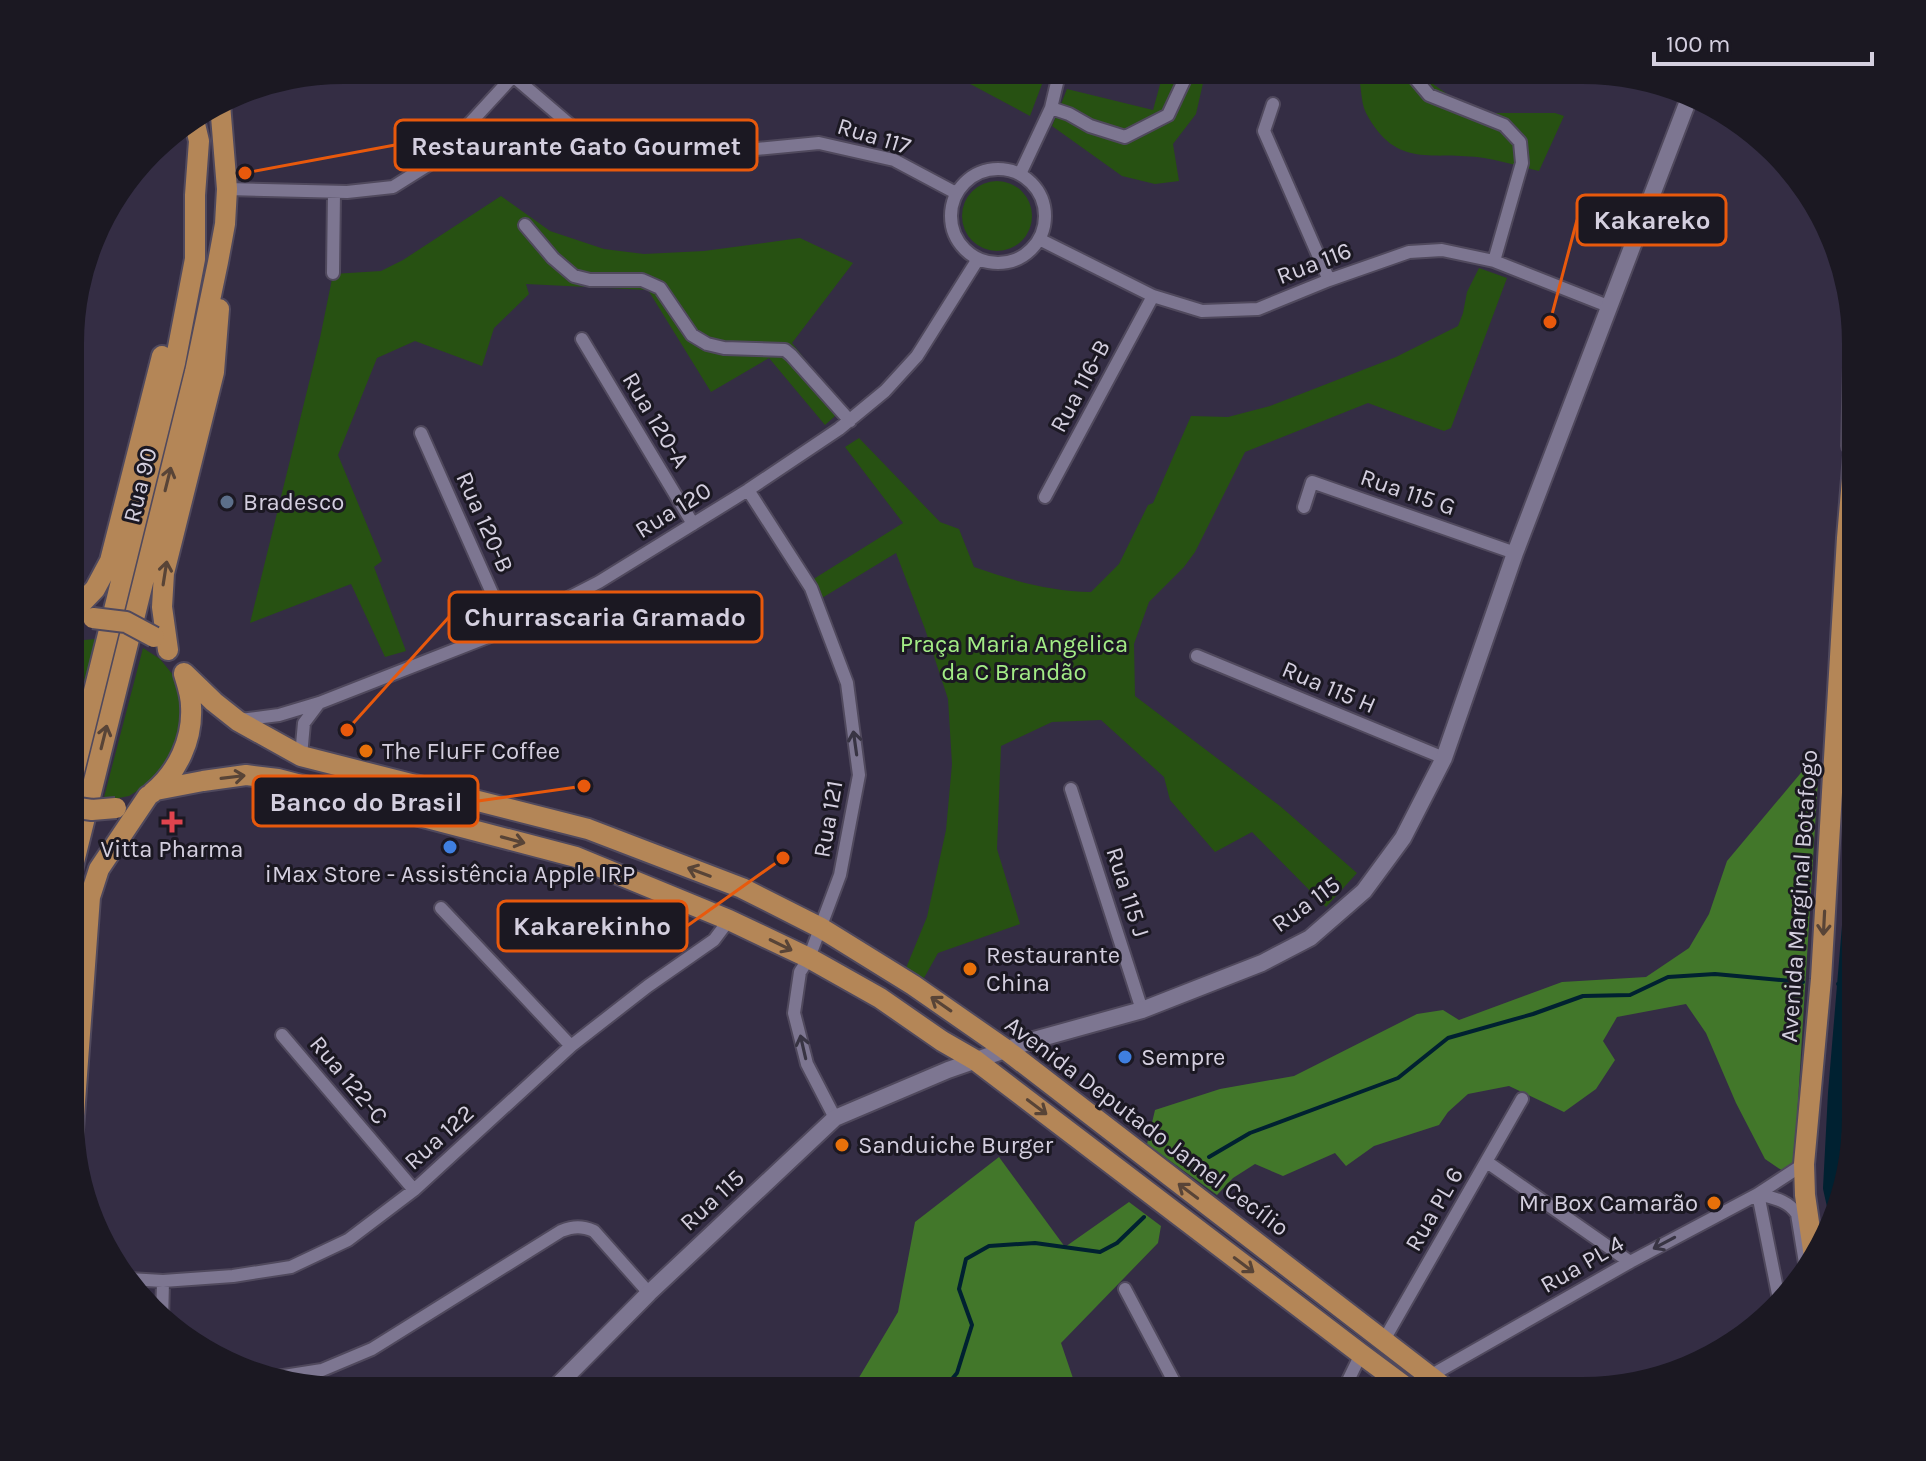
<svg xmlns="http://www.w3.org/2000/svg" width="1926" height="1461" font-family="Karla,sans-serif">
  <rect width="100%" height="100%" fill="#342d44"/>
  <path fill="#275112" d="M944,70H1003L1042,84L1030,116Z
    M1164,70H1206L1196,114L1173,144L1179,181L1155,184L1122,176L1052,126L1067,89L1153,110Z
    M1357,70H1413L1460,103L1489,113H1555L1564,116L1539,171C1521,167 1503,161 1484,158C1432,150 1397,171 1366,113C1360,101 1362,84 1357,70Z
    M962 216a35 35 0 1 1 70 0a35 35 0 1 1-70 0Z
    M501,196L550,231L604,249L644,254L704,251L800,238L853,263L792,343L844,408L825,425L769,358L711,392L648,290L526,284L529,294L494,328L482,366L415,341L377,358L338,455L382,561L374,567L406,651L385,657L351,584L250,623L320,338L333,274L381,271L403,260Z
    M1479,268L1507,278L1451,428L1444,431L1368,403L1245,452L1195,552L1184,567L1149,602L1134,644L1135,696L1280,806L1357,873L1326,907L1252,832L1215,852L1170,800L1164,777L1101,720L1052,722L1001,746L997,849L1020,924L938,953L924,978L906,968L927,917L946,830L952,764L948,699L925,629L896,553L822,598L812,580L903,523L845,447L859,438L940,522L959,529L974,567C1014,581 1049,591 1091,592L1119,564L1148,505L1153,503L1191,416L1228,417L1270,406L1396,357L1458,326L1463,313L1467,292Z
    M96,639L71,734L72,641Z
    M143,648L160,659L178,681L184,715L178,745L153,781L129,796L103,801Z"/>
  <path fill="#42772a" d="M1810,762L1818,779L1795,1150L1799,1182L1765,1159L1736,1103L1706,1033L1686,1004L1617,1017L1603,1041L1615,1060L1596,1089L1564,1112L1509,1086L1468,1094L1448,1112L1439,1125L1374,1146L1346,1166L1335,1153L1283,1176L1255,1164L1233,1178L1217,1195L1147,1144L1155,1110L1220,1089L1294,1076L1417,1014L1443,1010L1459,1020L1562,982L1646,977L1689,948L1709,914L1727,861Z
    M999,1157L1065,1247L1129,1202L1161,1226L1158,1243L1061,1343L1076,1387L1073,1391H851L898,1312L915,1222Z"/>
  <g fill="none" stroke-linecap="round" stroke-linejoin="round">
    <path stroke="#002131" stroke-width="4" d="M1838,984L1845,983
      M1209,1157L1250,1133L1398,1078L1448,1038L1533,1014L1583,996L1630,995L1668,977L1715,974L1803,982
      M942,1391L957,1373L972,1325L959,1289L966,1259L989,1246L1035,1243L1100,1252L1117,1243L1144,1217"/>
    <path stroke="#002131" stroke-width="16" d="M1837,1215L1831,1188L1836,1093L1856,854"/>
    <g stroke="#50495d" stroke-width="16">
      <path id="minor" d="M506,70L589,141L651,159L819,143L894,160L956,193
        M1408,70L1429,95L1504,125L1520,142L1522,163L1494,261
        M1273,104L1264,131L1329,280
        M1051,108L1069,114L1090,126L1125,137L1168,115L1189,70
        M951 216a47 47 0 1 1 94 0a47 47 0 1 1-94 0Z
        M1020,174L1051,108L1060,70
        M227,189L347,192L393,187L436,160L516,73
        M525,225L553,258L574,276L590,280H642L660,288L692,335L707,344L724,348L785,350L791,355L850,421
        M1039,239L1153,296L1202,311L1258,309L1329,280L1409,252L1442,250L1494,261L1608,306
        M333,273L334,192
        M582,339L693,524
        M421,433L508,629
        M748,490L811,588L847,683L859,775L840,875L809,958L800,972L794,1013L807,1064L835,1118
        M1045,497L1153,296
        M1304,507L1312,482L1515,553
        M1197,656L1444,758
        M240,720L279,715L319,703L508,629L599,582L748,490L839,429L885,391L917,356L978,259
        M301,756L304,723L319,703
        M1071,789L1142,1010
        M441,908L571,1046
        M282,1035L414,1190
        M1487,1162L1630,1262
        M1758,1194L1780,1304
        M1758,1194C1773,1198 1788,1200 1797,1214L1806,1269
        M129,1279L163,1281L233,1276L291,1267L348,1240L414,1190L571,1046L648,986L714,940L729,920
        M1125,1289L1179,1391
        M162,1322L163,1281
        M1384,1340L1522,1099
        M1430,1376L1630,1262L1758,1194L1804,1164
        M271,1378L322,1370L372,1349L561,1231C574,1226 582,1226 594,1231L649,1293
        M1343,1391L1361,1354"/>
    </g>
    <g stroke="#50495d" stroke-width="20">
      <path id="tertiary" d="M1850,446L1853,327
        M552,1391L649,1293L835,1118L948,1070L1034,1040L1142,1010L1262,963L1310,938L1364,891L1403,838L1444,758L1515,553L1691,93"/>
    </g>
    <g stroke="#50495d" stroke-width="24">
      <path id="primary" d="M72,613L95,589L110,561L162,356
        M168,650L162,607L164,573L214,372L219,309
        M184,673L214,702L238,721L301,756L588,829L742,888L821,928L913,985L1005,1049L1449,1391
        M71,784L175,363L195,259V195L199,141L194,120
        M156,790L203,781L246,775L278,779L576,857L729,920L809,958L880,998L942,1041L975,1060L1361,1354L1411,1391
        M152,793C178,772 193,739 191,706C191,695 187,684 184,674
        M71,874L195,372L218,262L225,224L227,189L220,104
        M72,1143L90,897L99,869L148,796
        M1814,1257L1805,1195L1804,1164L1821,979L1847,538L1856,432"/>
    </g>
    <use href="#minor" stroke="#7d7691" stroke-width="12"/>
    <use href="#tertiary" stroke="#7d7691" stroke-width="16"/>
    <use href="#primary" stroke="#b48657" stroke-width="20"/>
    <g stroke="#50495d" stroke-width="24" stroke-linecap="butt">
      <path id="primary-bridge" d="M93,618L126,622L154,637
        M71,807L92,810L116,808"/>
    </g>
    <use href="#primary-bridge" stroke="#b48657" stroke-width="20"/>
  </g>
  <defs><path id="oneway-shaft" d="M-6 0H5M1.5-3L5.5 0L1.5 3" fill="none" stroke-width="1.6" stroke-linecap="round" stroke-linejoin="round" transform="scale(2)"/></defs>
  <g stroke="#584437">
    <use href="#oneway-shaft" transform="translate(168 479) rotate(-76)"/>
    <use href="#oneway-shaft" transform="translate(165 573) rotate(-81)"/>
    <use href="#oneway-shaft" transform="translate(104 737) rotate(-76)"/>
    <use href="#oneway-shaft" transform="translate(233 777) rotate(-7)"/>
    <use href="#oneway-shaft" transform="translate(513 840) rotate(15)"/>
    <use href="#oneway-shaft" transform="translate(699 872) rotate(-159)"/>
    <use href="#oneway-shaft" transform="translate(1824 923) rotate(93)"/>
    <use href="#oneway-shaft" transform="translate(781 945) rotate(26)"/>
    <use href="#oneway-shaft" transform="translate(941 1004) rotate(-145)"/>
    <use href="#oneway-shaft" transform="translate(1037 1107) rotate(37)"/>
    <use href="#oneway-shaft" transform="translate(1188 1191) rotate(-143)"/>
    <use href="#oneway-shaft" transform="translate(1244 1265) rotate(37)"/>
  </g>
  <g stroke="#383443">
    <use href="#oneway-shaft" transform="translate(855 743) rotate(-98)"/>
    <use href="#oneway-shaft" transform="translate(803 1047) rotate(-103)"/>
    <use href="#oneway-shaft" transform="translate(1664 1243) rotate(152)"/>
  </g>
  <circle fill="#5c6f8a" stroke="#1b1822" stroke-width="3" cx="227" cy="502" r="8"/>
  <g fill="#e8710a" stroke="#1b1822" stroke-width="3">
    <circle cx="366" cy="751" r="8"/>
    <circle cx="970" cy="969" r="8"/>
    <circle cx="842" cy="1145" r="8"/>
    <circle cx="1714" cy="1203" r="8"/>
  </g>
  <path fill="#e0444e" stroke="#1b1822" stroke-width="3" d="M168 810h8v8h8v8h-8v8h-8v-8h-8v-8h8z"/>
  <g fill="#3f7fe0" stroke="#1b1822" stroke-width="3">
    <circle cx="450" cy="847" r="8"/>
    <circle cx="1125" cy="1057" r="8"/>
  </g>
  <g text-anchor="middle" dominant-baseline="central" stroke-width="6" stroke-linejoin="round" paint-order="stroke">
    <g font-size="24" fill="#d4cfdf" stroke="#1b1822">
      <text transform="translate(874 136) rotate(17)">Rua 117</text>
      <text transform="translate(1314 263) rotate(-21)">Rua 116</text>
      <text transform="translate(1080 386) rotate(-62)">Rua 116-B</text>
      <text transform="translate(656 420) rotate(59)">Rua 120-A</text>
      <text transform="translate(140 485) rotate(-76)">Rua 90</text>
      <text transform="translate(1408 492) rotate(19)">Rua 115 G</text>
      <text transform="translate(673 510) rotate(-32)">Rua 120</text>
      <text transform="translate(485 522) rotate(66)">Rua 120-B</text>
      <text transform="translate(1329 687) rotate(23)">Rua 115 H</text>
      <text transform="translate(828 819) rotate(-80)">Rua 121</text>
      <text transform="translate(1128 892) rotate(72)">Rua 115 J</text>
      <text transform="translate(1799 896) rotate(-86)">Avenida Marginal Botafogo</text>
      <text transform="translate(1306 904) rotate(-36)">Rua 115</text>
      <text transform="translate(349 1080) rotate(50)">Rua 122-C</text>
      <text transform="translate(1147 1126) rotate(37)">Avenida Deputado Jamel Cecílio</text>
      <text transform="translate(439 1137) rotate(-42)">Rua 122</text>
      <text transform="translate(712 1200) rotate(-43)">Rua 115</text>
      <text transform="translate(1434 1209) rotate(-60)">Rua PL 6</text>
      <text transform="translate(1582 1264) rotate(-30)">Rua PL 4</text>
    </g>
    <g font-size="24" fill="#d4cfdf" stroke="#1b1822" text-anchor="start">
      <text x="243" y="502">Bradesco</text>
      <text x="382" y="751">The FluFF Coffee</text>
      <text x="172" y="849" text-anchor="middle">Vitta Pharma</text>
      <text x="450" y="874" text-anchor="middle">iMax Store - Assistência Apple IRP</text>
      <text x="986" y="955">Restaurante<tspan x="986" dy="28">China</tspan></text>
      <text x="1141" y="1057">Sempre</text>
      <text x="858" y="1145">Sanduiche Burger</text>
      <text x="1698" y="1203" text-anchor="end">Mr Box Camarão</text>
    </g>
    <g font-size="24" fill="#a3ec86" stroke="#1b1822">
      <text x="1014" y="644">Praça Maria Angelica<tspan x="1014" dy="28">da C Brandão</tspan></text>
    </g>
  </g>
  <path d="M0 0H1926V1461H0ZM343 84H1583A259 259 0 0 1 1842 343V1118A259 259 0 0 1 1583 1377H343A259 259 0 0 1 84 1118V343A259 259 0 0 1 343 84Z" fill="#1b1822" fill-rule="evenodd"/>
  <path fill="none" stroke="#e8590c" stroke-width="3" d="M245 173L395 145M1550 322L1577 220M347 730L449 617M584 786L478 801M783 858L687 926"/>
  <g fill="#e8590c" stroke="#1b1822" stroke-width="3">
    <circle cx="245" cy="173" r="8"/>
    <circle cx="1550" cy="322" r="8"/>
    <circle cx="347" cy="730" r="8"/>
    <circle cx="584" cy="786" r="8"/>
    <circle cx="783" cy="858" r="8"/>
  </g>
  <g fill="#1b1822" stroke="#e8590c" stroke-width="3">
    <rect x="395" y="120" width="362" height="50" rx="8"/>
    <rect x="1577" y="195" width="149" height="50" rx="8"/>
    <rect x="449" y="592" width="313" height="50" rx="8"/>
    <rect x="253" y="776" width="225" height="50" rx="8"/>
    <rect x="498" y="901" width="189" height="50" rx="8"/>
  </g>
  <g font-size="26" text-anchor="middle" font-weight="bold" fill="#d4cfdf">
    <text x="576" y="155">Restaurante Gato Gourmet</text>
    <text x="1652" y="229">Kakareko</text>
    <text x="605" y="626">Churrascaria Gramado</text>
    <text x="366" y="811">Banco do Brasil</text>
    <text x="592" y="935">Kakarekinho</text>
  </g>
  <path d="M1654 52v12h218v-12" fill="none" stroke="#d4cfdf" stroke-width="4"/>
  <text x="1666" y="52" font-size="24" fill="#d4cfdf" stroke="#1b1822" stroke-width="6" paint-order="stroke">100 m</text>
</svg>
